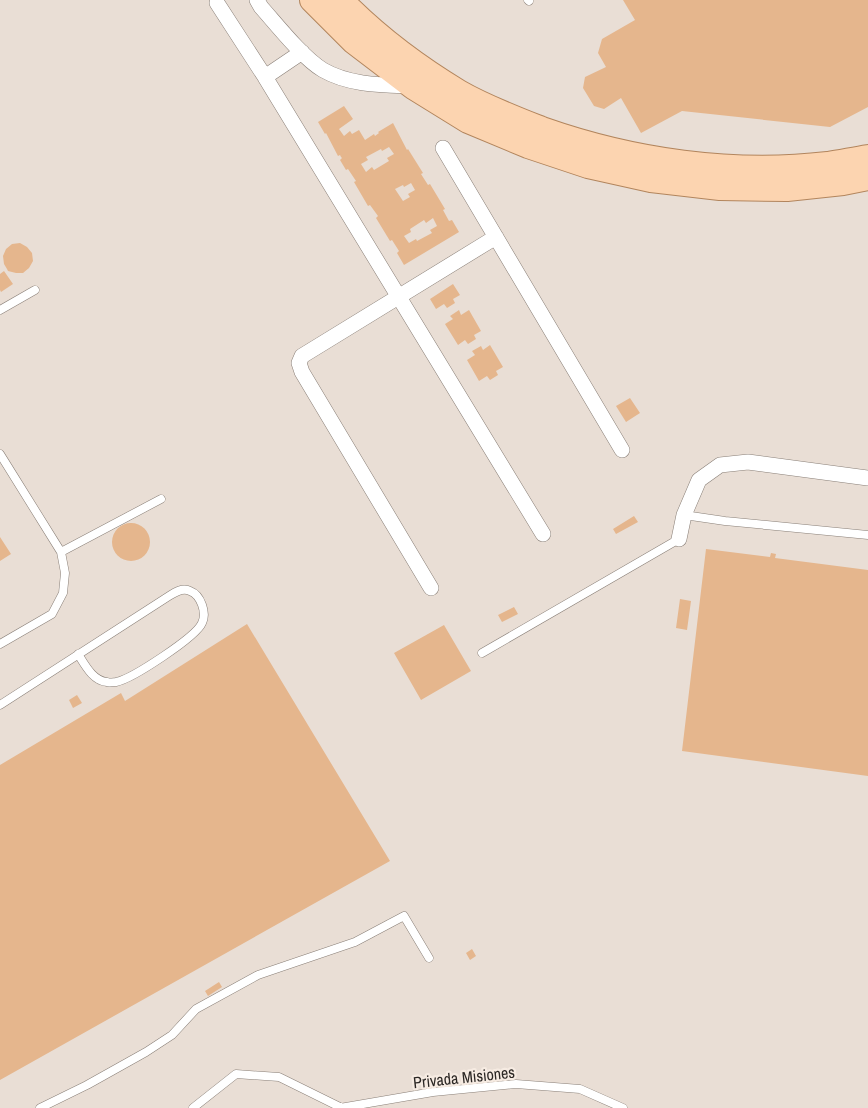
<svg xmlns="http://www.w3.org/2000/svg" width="868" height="1108" font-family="'Archivo Narrow',sans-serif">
  <rect width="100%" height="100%" fill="#e9ded5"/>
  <path fill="#e5b68d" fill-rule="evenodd" d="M623,0H868V107L830,127L682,111L641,133L621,98L604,109L594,106L583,88L585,77L606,67L598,53L602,39L635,20Z
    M344,106L353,119L339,129L344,136L350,131L352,134L359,130L365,140L374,134L375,136L379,133L378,132L393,123L407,150L408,149L423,173L421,174L428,185L430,184L445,209L443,210L449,221L452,220L459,232L404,265L397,253L399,251L392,240L390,241L376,218L378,216L370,205L368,206L354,182L356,181L348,169L346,170L340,160L342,158L341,157L340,155L338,156L326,133L325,134L318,122ZM389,147L394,154L387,158L389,161L374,170L372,167L366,172L361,164L368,160L366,157L381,149L382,151ZM411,183L415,190L408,194L410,197L403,201L395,189L403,185L404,187ZM433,218L437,226L430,230L432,233L417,241L416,239L409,243L404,236L411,232L410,229L424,220L426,223Z
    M20,243L27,247L32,253L33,261L29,268L23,273H16L8,271L7,269L8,268L7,269L4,264L3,256L6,249L12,244Z
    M4,271L13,284L1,292L0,290V274Z
    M453,284L460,295L453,299L455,303L447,308L444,304L436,309L430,299Z
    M459,310L461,315L469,310L481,331L474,335L476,339L468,344L465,340L458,345L445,324L453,319L450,316Z
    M490,345L503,367L496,371L498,375L490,380L487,376L479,381L467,360L475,355L472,351L481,346L483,350Z
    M630,398L640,413L626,422L616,406Z
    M634,516L638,522L616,534L613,529Z
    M112 542a19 19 0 1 1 38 0a19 19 0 1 1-38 0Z
    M0,537L11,554L0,561Z
    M706,549L770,557L771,553L776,554L775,558L868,570V776L682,751Z
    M680,599L691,601L687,630L676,628Z
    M514,607L518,614L502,622L498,615Z
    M247,624L390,861L0,1080V765L121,693L125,701Z
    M444,625L471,671L421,700L394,653Z
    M77,695L82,703L73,708L69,700Z
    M472,949L476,956L470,960L466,953Z
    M219,982L222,987L208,996L205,991Z"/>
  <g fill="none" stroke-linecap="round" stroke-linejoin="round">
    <g stroke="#897f77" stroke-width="9">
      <path id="lane" d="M528,0L529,1
        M0,310L35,290
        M0,454L61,552
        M684,515L725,521L868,535
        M0,644L52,614L63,593L65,573L61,552L161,499
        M482,653L679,539
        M0,705L169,596C175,592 183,587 190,591C201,595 207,613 202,623C196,637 132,679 116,682C115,682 107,683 107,682C93,681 85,665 78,654
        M40,1108L87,1085L146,1052L172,1035L196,1009L258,975L355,942L404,916L429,958
        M193,1108L236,1074L279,1077L342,1108
        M340,1108L433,1092L516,1084L580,1089L623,1108"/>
    </g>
    <g stroke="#897f77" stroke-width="16">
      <path id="street" d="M257,0L261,7C277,25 303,58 323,70C349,85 381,85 410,86
        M217,3L265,77L543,534
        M265,77L302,52
        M443,148L622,450
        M679,539L684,515L699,480L720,465L748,462L868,478
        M431,588L302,372L299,363L302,356L496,237"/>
    </g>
    <g stroke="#b2855d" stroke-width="26">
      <path id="primary" d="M312,0L354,42L413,87L468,121L528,146L588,166L651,180L720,188L787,189L843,183L868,178
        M341,0C376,36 416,66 459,92C485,107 514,118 542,129C633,161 732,175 828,164C841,162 855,159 868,157"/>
    </g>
    <use href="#lane" stroke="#fff" stroke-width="8"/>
    <use href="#street" stroke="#fff" stroke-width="15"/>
    <use href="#primary" stroke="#fcd4b0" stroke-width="24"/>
  </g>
  <g text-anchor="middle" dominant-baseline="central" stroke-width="4.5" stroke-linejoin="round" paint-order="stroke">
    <g font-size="16" fill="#2b2724" stroke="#f6ebe2">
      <text transform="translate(464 1077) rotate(-6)">Privada Misiones</text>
    </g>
  </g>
</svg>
